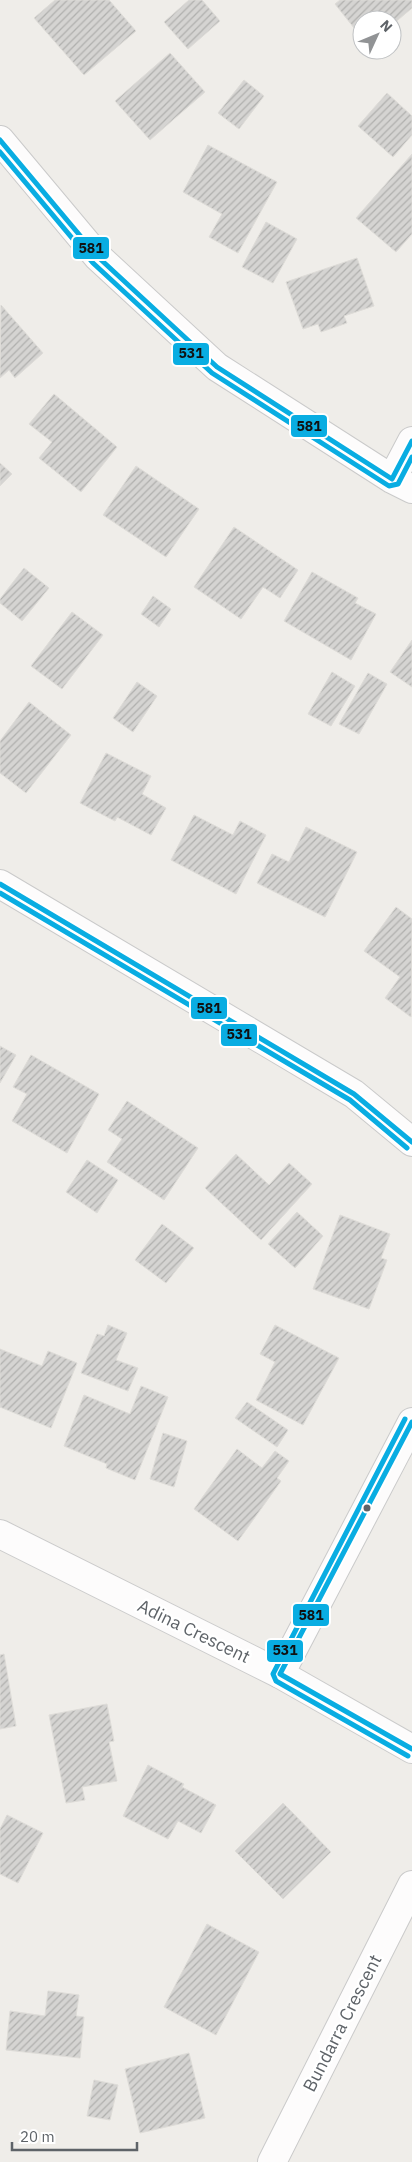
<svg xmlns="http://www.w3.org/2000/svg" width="412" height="2162" font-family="'IBM Plex Sans',sans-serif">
  <defs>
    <pattern id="building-hatch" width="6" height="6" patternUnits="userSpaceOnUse" patternTransform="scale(1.25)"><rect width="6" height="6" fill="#d5d4d2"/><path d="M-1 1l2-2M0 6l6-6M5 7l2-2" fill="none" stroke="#b0b0ae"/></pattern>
  </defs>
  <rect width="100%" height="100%" fill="#efede9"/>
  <path fill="url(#building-hatch)" stroke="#dedcd8" d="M55,0H109L136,31L84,75L34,18Z
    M189,0H202L220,21L188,49L164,22Z
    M340,0H412V8L392,25V20H362V38L335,4Z
    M170,53L205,92L150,140L115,101Z
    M244,80L264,96L239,129L218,113Z
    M387,93L412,116V135L393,157L358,126Z
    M208,145L277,182L238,253L209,237L222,214L183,192Z
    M412,154V234L396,252L356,218Z
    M266,222L297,239L273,283L242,267Z
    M357,258L374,306L344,316L347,323L321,332L318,324L303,329L286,282Z
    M1,305L43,353L15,378L9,370L0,378Z
    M54,394L117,447L81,492L39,458L52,442L29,424Z
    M0,463L12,474L0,486Z
    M136,466L199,509L166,557L103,515Z
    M234,527L298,570L280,598L263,587L241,619L194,587Z
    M24,568L49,588L22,621L0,603V599Z
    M312,572L358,598L355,603L376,614L351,660L284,621Z
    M153,596L171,609L159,627L141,614Z
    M72,612L103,635L62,689L31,666Z
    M412,640V687L390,672Z
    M332,672L355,686L331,726L308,714Z
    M368,673L387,684L359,734L339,724Z
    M137,682L157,696L133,732L113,718Z
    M29,702L71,735L26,793L0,773V741Z
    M106,753L151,776L142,794L166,808L151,835L117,817L115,821L80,803Z
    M194,815L233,835L240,821L266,835L236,894L171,860Z
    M306,827L357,852L325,917L257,883L272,854L289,862Z
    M396,907L412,919L411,1017L385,998L400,977L364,951Z
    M0,1046L16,1055L0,1083Z
    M31,1055L99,1094L67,1153L12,1121L27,1094L13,1087Z
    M127,1101L198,1148L164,1200L107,1162L122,1139L108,1130Z
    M236,1154L269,1185L289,1163L312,1184L261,1240L205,1188Z
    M87,1160L118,1180L97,1213L66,1192Z
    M297,1212L323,1236L295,1268L268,1244Z
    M340,1215L390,1234L381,1258L387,1260L369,1309L313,1289Z
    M162,1224L194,1248L166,1283L135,1260Z
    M108,1325L127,1333L116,1360L138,1368L128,1391L81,1373L97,1334L104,1336Z
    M275,1325L339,1358L303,1425L256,1400L275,1362L260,1354Z
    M0,1349L42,1366L48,1351L77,1363L51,1428L0,1407Z
    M141,1386L168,1397L135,1480L106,1468L107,1464L64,1446L84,1395L130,1414Z
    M247,1402L288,1430L277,1447L235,1418Z
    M163,1433L187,1441L174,1487L150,1479Z
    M237,1449L262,1468L275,1451L289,1461L277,1478L281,1481L238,1541L194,1509Z
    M4,1654L16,1726L0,1729V1655Z
    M107,1704L114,1741L109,1742L117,1781L82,1787L85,1800L66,1803L49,1715Z
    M148,1765L184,1784L182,1787L216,1805L201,1833L178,1821L168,1839L123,1816Z
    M283,1803L331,1852L283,1899L235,1851Z
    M7,1815L43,1833L18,1883L0,1874V1829Z
    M207,1924L259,1952L216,2035L164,2007Z
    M48,1991L79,1995L76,2016L84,2017L80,2058L6,2050L10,2011L45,2016Z
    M189,2053L205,2118L140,2133L125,2069Z
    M94,2080L118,2085L110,2120L87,2116Z"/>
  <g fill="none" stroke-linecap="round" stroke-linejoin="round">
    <g stroke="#cacaca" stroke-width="30">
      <path id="street" d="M0,140L98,257L217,367L392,479L412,489
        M392,479L412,441
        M0,884L354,1094L412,1142
        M280,1674L412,1422
        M272,2162L412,1885"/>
    </g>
    <g stroke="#cbcbcb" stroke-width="30">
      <path id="secondary" d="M0,1534L280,1674L412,1749"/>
    </g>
    <use href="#street" stroke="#fdfcfc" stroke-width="28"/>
    <use href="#secondary" stroke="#fdfcfc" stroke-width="28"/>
    <g stroke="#fff" stroke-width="9">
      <path id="bus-1" d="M0,140L98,257L217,367L392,479L412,441
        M0,884L354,1094L412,1142
        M412,1422L280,1674L412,1749"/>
    </g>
    <g stroke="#fff" stroke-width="9">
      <path id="bus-2" d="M0,152L93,263L212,373L389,486L398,484L412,457
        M0,893L350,1100L407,1148
        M405,1419L273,1674L276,1681L408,1756"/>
    </g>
    <use href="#bus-1" stroke="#09ade2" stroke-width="5"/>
    <use href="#bus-2" stroke="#09ade2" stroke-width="5"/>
  </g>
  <circle fill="#5e6368" stroke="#fff" stroke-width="2" cx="367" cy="1508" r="4.5"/>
  <g text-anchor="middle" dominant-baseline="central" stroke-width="5" stroke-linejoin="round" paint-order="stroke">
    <g font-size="18" fill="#5e6368" stroke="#fff">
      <text transform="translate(194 1631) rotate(26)">Adina Crescent</text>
      <text transform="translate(342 2023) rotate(-63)">Bundarra Crescent</text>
    </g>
  </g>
  <g stroke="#fff" stroke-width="2">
    <rect x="72" y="236" width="38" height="24" rx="5" fill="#09ade2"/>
    <rect x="172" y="342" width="38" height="24" rx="5" fill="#09ade2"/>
    <rect x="290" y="414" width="38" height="24" rx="5" fill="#09ade2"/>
    <rect x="190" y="996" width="38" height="24" rx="5" fill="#09ade2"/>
    <rect x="220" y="1023" width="38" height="24" rx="5" fill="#09ade2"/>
    <rect x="292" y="1603" width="38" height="24" rx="5" fill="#09ade2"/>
    <rect x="266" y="1639" width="38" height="24" rx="5" fill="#09ade2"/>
  </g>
  <g font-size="14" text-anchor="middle" font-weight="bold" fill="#111">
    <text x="91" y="253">581</text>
    <text x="191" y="358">531</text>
    <text x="309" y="431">581</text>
    <text x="209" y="1013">581</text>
    <text x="239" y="1039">531</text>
    <text x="311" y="1620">581</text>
    <text x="285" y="1655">531</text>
  </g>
  <g transform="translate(377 35) rotate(46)"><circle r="24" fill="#ffffff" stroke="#bfc1c3"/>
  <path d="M0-4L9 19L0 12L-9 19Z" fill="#919395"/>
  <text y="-8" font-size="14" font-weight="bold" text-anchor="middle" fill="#5e6368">N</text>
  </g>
  <path d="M12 2142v8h125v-8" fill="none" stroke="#5e6368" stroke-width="2.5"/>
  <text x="20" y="2142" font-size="15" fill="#5e6368" stroke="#ffffff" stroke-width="4" paint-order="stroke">20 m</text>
</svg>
